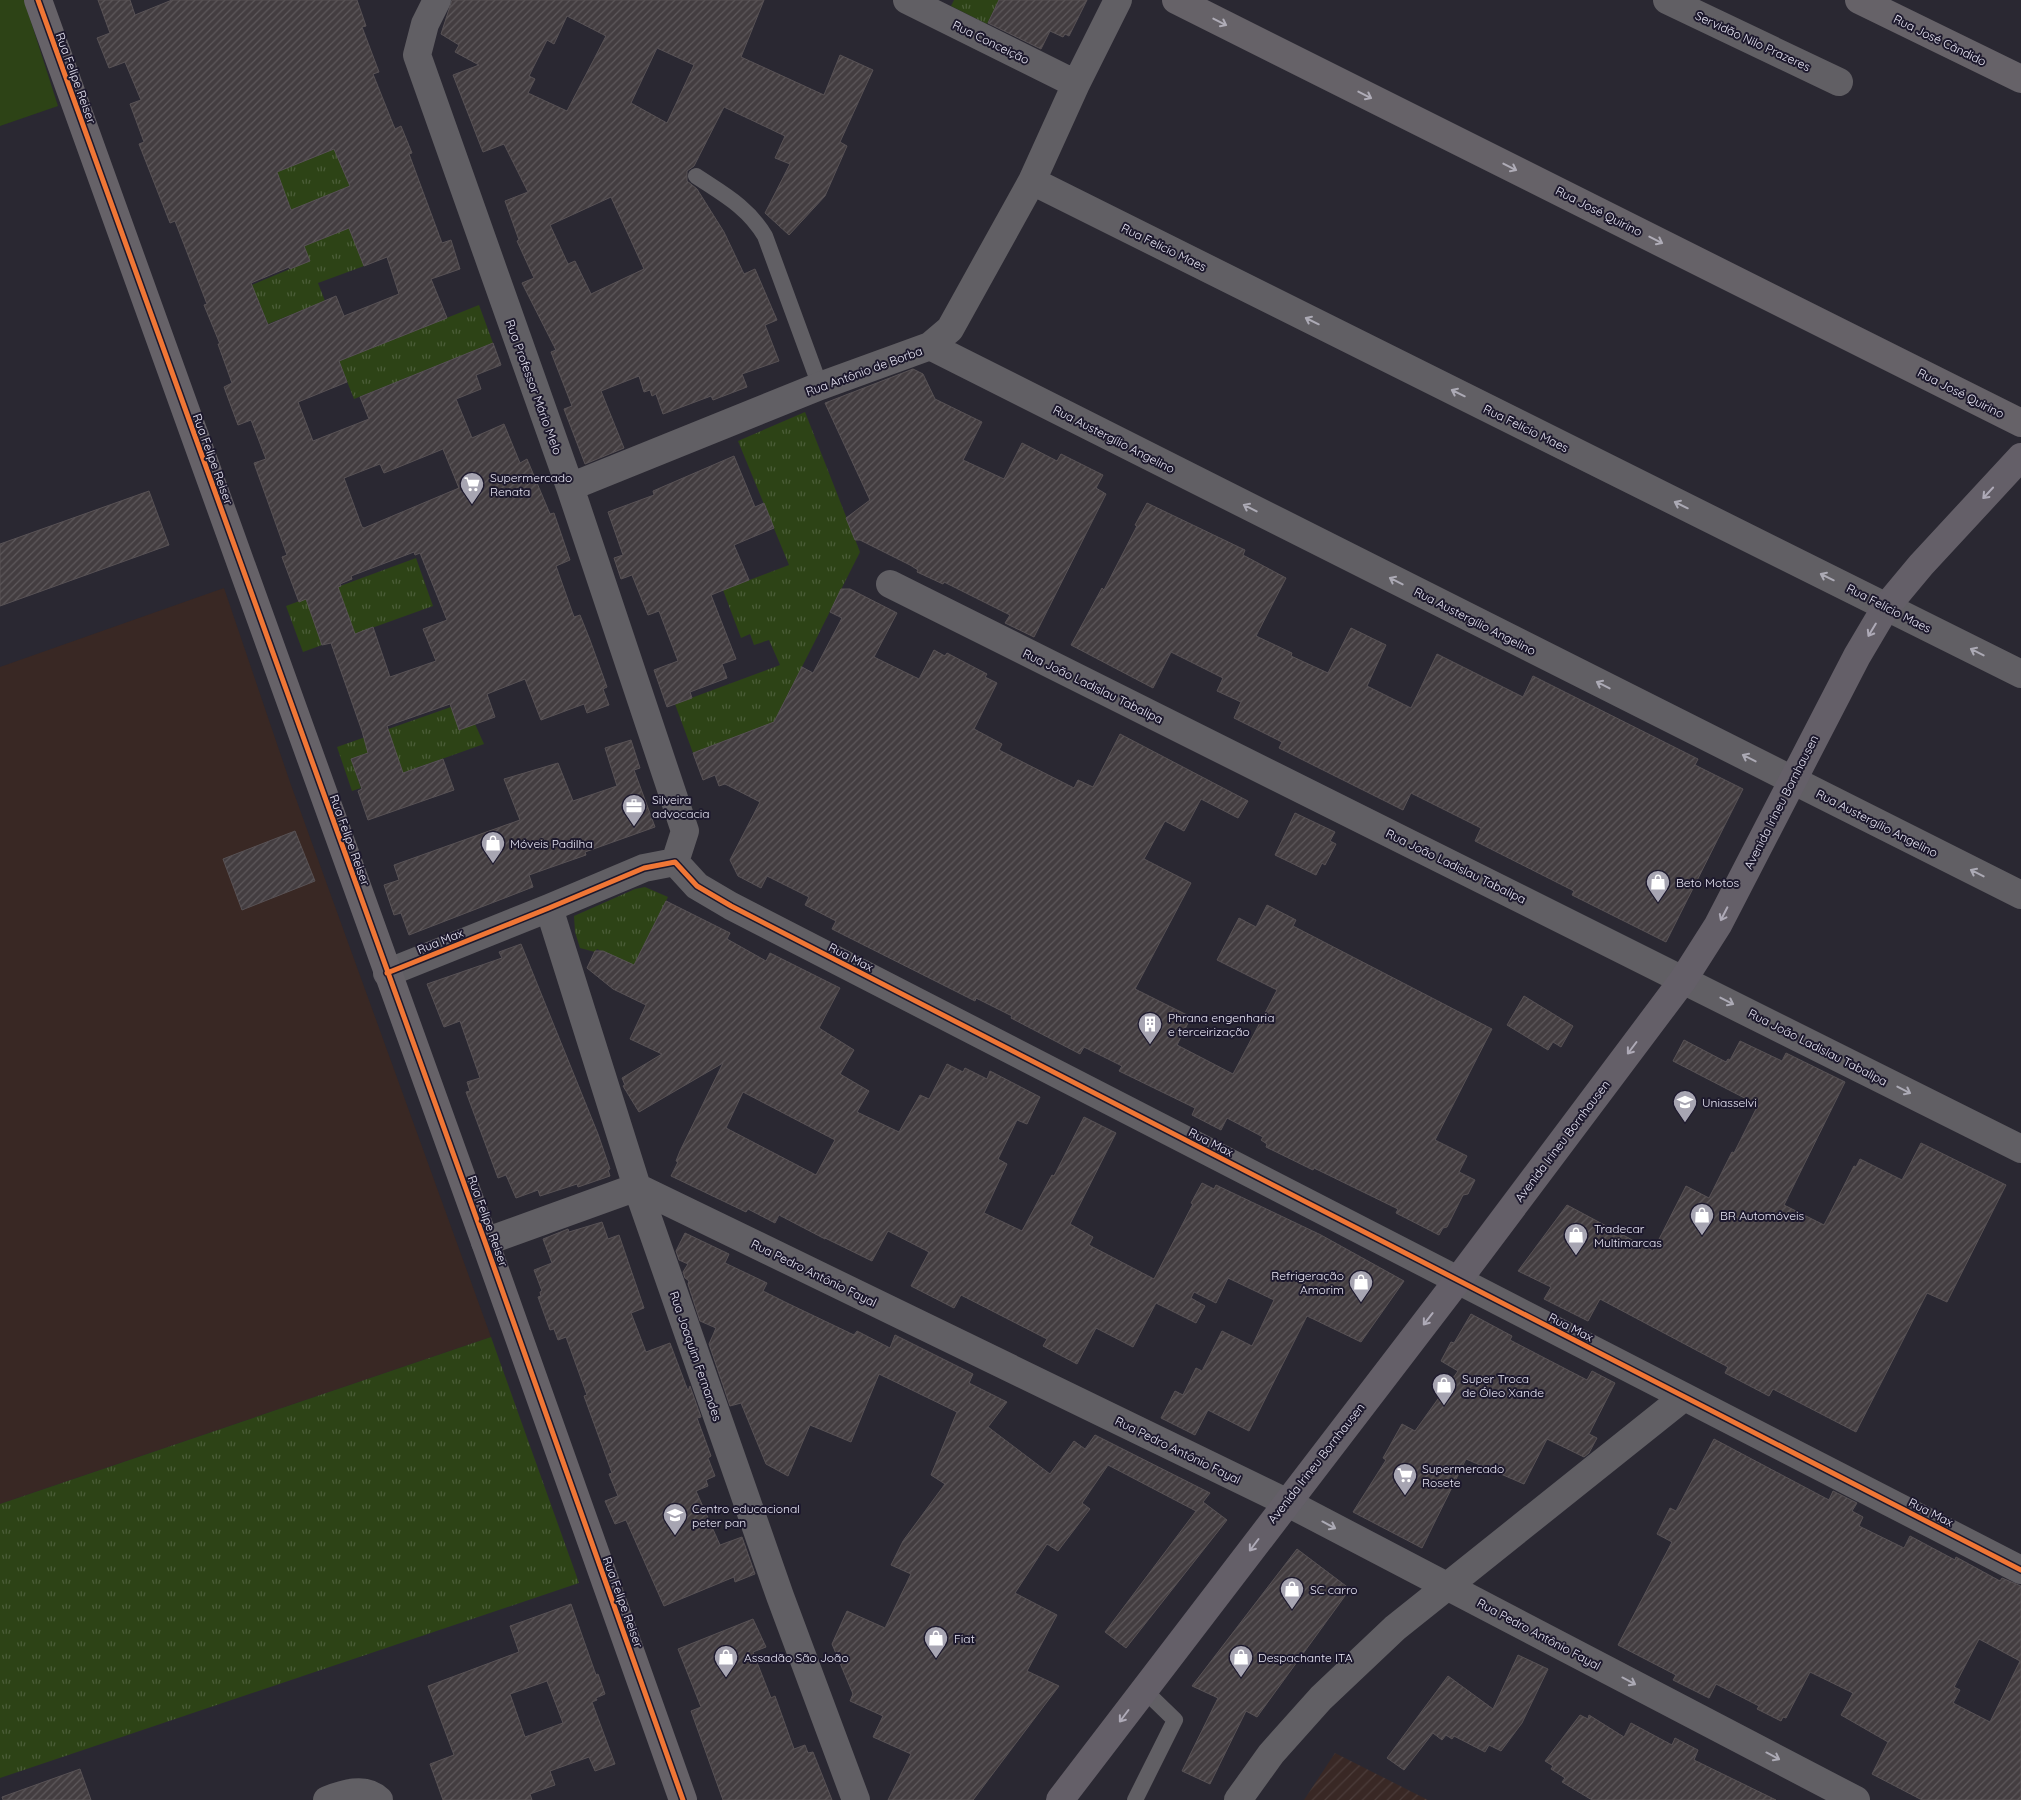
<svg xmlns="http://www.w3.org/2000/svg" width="2021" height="1800" font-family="Quicksand,sans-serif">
  <defs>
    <pattern id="industrial-furrows" width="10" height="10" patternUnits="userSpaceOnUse" patternTransform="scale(1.25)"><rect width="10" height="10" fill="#392825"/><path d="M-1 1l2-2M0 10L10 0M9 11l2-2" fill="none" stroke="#4c3d3b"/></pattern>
    <pattern id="grass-tufts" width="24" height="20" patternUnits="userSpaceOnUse" patternTransform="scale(1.25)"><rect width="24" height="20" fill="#2d4316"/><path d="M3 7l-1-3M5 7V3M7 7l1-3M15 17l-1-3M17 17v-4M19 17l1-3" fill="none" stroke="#4c5e39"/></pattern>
    <pattern id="building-hatch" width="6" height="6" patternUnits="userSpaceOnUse" patternTransform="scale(1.25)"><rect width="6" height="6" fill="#433d40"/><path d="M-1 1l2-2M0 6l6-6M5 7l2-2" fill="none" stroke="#5e595c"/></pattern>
  </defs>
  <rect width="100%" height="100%" fill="#2a2832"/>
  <path fill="#392824" d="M224,588L291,785L491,1337L0,1504V667Z"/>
  <path fill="url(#industrial-furrows)" d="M1335,1753L1428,1800H1304Z"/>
  <path fill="url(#grass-tufts)" d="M954,0H999L987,24L951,6Z
    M334,149L350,186L291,210L277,172Z
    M349,228L364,266L318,283L325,301L268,324L257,298L242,289L309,261L304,246Z
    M479,305L493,343L354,399L339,361Z
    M805,412L860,552L762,746L756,729L693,753L675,704L780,665L769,640L754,645L750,634L741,638L723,590L789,565L738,441Z
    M416,558L433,606L355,634L346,610L314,621L322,645L303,652L286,606Z
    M451,707L459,729L475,724L484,744L380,781L373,751L351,759L361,788L352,791L337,747Z
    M645,887L668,897L641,951L653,975L597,949L595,952L580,948L575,932L574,916L635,889Z
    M491,1337L579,1583L0,1778V1504Z"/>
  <path fill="#2d4316" d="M0,0H24L58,106L0,126Z"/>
  <path fill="url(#building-hatch)" stroke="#585255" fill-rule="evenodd" d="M98,0H130L135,15L172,0H357L366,26L362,27L379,72L373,74L395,129L401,126L412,153L409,154L442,243L451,240L460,269L431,279L447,318L339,361L347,382L298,402L313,441L369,419L360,397L493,343L501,365L476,375L481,389L456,399L472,438L504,424L520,463L527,459L550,514L554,513L570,560L556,566L574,617L580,615L590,640L607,687L603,689L609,705L587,713L584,704L541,720L525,679L487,694L495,717L459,730L450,704L387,726L403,773L443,759L454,790L368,820L358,791L362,789L351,759L368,753L362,731L331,643L322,645L306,599L299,602L282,557L287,555L254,463L266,459L251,420L238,425L224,387L232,383L218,344H220L204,305L207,304L175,221L170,223L139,144L144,142L130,104L141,100L125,62L109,68L97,38L110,33ZM334,149L350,186L291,210L277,172ZM349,228L364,266L387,257L399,294L344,316L336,296L268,325L251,283L289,267L290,269L310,261L304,246ZM443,449L459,488L364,528L362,527L344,478L380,464L384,473ZM414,552L415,555L420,553L447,620L423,629L436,661L390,677L373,627L355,634L338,587L341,586L340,584L352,579L351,576Z
    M452,0H764L741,57L824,95L840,55L873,70L840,142L847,146L825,196L789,235L765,213L790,164L775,158L785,136L724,107L694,166L687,171V181L697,189L724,232L744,274L755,269L777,320L765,325L779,361L742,374L747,387L713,400L711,396L663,414L656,394L652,396L650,390L644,392L639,376L601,391L624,448L585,464L564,409L572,406L551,352L556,350L522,283L534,278L517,241L519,240L505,201L528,192L504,144L483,152L471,121L453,75L479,65L455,52L459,45L441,34ZM567,16L606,36L567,111L528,93L535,79L529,76L547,40L554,44ZM657,48L694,65L667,123L631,103ZM611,197L644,269L591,294L575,261L568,264L550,225Z
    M999,0H1087L1069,36L1065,34L1063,37L1050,31L1041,49L988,23Z
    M913,369L923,374L935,399L982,422L963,460L1004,479L1022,443L1057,461L1061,454L1103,475L1096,488L1106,494L1034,637L1005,623L1010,615L944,582L943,584L917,572L918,570L910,565L860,540H855L846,518L870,500L825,403Z
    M734,456L755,507L764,503L774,528L734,545L749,580L711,595L736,659L722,664L727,678L690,692L692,698L667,707L654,670L678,661L659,611L648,615L632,575L621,579L614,558L623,555L608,512L654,495L653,491Z
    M149,491L169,545L0,606V544Z
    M1147,503L1245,550L1243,555L1286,578L1256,636L1292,653L1291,656L1328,673L1351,628L1386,645L1367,686L1411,708L1437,654L1523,697L1533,676L1698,759L1695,765L1743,789L1666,942L1572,895L1574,891L1475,841L1481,828L1411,793L1403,810L1279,748L1282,742L1234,718L1241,702L1217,691L1223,678L1171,652L1153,688L1071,645L1102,588L1104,590L1137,526L1135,525Z
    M841,589H850L897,613L874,657L919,679L934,650L945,656L947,653L987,674L985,677L997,683L974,729L1002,744L999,750L1074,788L1078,780L1093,787L1120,734L1248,801L1238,818L1201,799L1184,831L1165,821L1144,859L1191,883L1135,989L1191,1017L1177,1045L1233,1074L1277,990L1217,960L1239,918L1256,927L1267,905L1296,920L1293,926L1492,1029L1435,1140L1467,1156L1459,1172L1475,1180L1468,1194L1463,1195L1447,1227L1443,1228L1439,1235L1396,1213L1398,1209L1314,1168L1313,1170L1266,1147L1267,1144L1261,1140L1263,1137L1227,1118L1221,1130L1192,1115L1195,1108L1119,1071L1122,1066L1084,1047L1080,1054L1011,1018L1012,1016L976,998L975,1001L832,929L836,921L805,905L809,897L767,876L761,888L738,876L730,860L760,802L725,784L719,786L715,775L703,780L693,753L774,722L802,667L813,673L842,618L830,612Z
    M631,740L640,768L634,770L655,827L585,852L586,855L529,875L533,887L409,935L401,913L394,915L384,885L399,880L394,865L520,820L504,779L558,763L573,801L617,786L605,748Z
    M1295,813L1335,832L1330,841L1336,844L1325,865L1322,863L1316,875L1275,855Z
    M295,831L315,881L242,910L223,859Z
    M666,901L730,933L727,939L766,961L770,953L840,988L819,1028L854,1050L840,1074L869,1091L857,1112L899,1132L920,1095L929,1099L947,1064L963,1072L965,1068L987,1079L990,1071L1040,1097L1027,1124L1017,1120L998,1159L1007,1164L984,1213L1022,1231L1052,1175L1054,1176L1084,1117L1116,1133L1070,1224L1093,1237L1089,1245L1154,1279L1193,1204L1191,1203L1202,1183L1214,1189L1216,1185L1321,1235L1404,1281L1361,1342L1307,1316L1249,1431L1208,1410L1195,1435L1161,1418L1175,1391L1183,1395L1196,1368L1202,1371L1222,1331L1252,1346L1274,1300L1228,1278L1216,1303L1194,1292L1191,1298L1205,1306L1196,1323L1156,1303L1133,1347L1096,1328L1077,1364L1043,1346L1047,1339L961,1295L954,1308L911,1286L929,1252L888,1231L872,1261L825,1238V1239L779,1215L775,1223L748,1209L746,1212L671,1176L678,1162L676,1161L680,1151L723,1063L639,1112L623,1086L625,1085L622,1078L662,1054L630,1039L646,1005L613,989L587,968L595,951H603L634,965ZM743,1092L835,1140L816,1175L726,1128Z
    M521,944L598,1134L610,1169L608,1170L610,1176L578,1187L577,1184L540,1196L538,1190L516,1198L506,1175L498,1178L466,1092L470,1091L467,1082L480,1078L460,1021L444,1027L427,984L502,958L499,952Z
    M1524,996L1573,1026L1561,1047L1553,1042L1548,1050L1507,1025Z
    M1684,1040L1726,1062L1728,1059L1730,1060L1740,1041L1782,1061L1786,1053L1845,1082L1784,1205L1824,1225L1854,1166L1856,1167L1860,1159L1902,1180L1921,1143L2006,1185L1947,1302L1927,1293L1856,1432L1773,1389L1769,1396L1725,1373L1728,1367L1600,1299L1588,1321L1544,1299L1551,1287L1518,1271L1567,1205L1653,1251L1686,1186L1709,1198L1732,1152L1734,1153L1758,1105L1673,1061Z
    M602,1222L608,1239L619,1235L644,1308L631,1313L646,1352L670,1343L688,1391L690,1386L701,1417L697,1418L711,1456L708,1458L715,1476L706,1480L708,1486L696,1491L720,1545L742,1537L755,1574L735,1582L734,1577L664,1606L626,1520L615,1524L605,1501L618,1496L609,1474L612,1473L584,1396L587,1395L566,1337L558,1340L554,1329L550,1330L538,1297L541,1296L540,1292L542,1291L534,1270L552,1263L543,1239L568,1229L569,1232Z
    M685,1233L729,1254L725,1263L767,1283L763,1291L787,1303L854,1335L857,1331L890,1348L895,1335L973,1374L969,1383L1007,1402L988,1427L1050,1474L1074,1441L1085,1449L1095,1435L1210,1493L1203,1502L1227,1520L1126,1648L1105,1632L1196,1511L1108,1465L1082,1503L1090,1509L1058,1551L1047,1544L1015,1593L1057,1615L1027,1671L1059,1686L973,1800H888L911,1754L873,1737L883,1716L850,1701L853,1694L832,1644L847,1611L885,1628L911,1574L891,1565L903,1541L945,1484L931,1475L957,1412L879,1374L851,1442L810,1425L788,1476L766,1464L741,1403L730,1406L709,1344L716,1328L700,1321L688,1284L689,1281L685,1278L683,1272L688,1264L679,1260L676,1251Z
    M1471,1314L1512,1336L1510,1340L1587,1380L1592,1371L1615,1383L1589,1434L1597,1438L1589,1453L1584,1457L1547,1439L1524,1484L1466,1459L1422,1548L1353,1512L1386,1460L1383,1458L1402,1424L1415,1431L1458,1371L1441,1361L1451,1342L1454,1343Z
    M1714,1439L1829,1500L1833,1491L1857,1503L1852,1511L1863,1517L1859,1526L1904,1548L1910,1536L1955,1560L1956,1557L2000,1581L2002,1578L2021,1586V1800H1922L1872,1774L1888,1742L1841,1715L1853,1693L1810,1672L1786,1718L1783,1717L1781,1721L1757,1709L1759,1706L1716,1684L1709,1698L1673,1680L1676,1675L1618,1645L1672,1542L1657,1534L1670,1508L1676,1511ZM1979,1639L2020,1661L1990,1722L1953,1703L1960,1690L1954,1687Z
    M1297,1549L1350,1589L1257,1717L1246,1711L1210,1784L1182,1771L1218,1698L1192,1686Z
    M571,1604L596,1675L598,1674L605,1694L596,1698L597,1700L592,1702L615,1764L595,1771L589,1757L550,1771L555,1785L530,1794L532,1800H443L430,1764L454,1755L428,1686L519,1652L510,1626ZM547,1681L563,1723L525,1737L510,1694Z
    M753,1619L766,1647L753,1652L771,1698L775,1696L794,1749L805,1745L808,1753L813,1752L832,1800H723L691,1711L701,1707L678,1649Z
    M1518,1655L1548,1669L1522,1723L1501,1751L1489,1745L1485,1752L1454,1736L1452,1739L1446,1735L1442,1740L1433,1733L1404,1770L1387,1758L1448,1676L1493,1709Z
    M1580,1715L1588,1719L1589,1715L1624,1737L1631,1723L1672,1745L1675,1738L1698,1750L1694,1760L1776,1800H1592L1562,1782L1565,1778L1551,1769L1553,1766L1545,1761Z
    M80,1769L91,1800H3L2,1797Z"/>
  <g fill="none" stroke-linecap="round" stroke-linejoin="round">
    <path stroke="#615f64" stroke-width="16" d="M696,176C723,194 748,207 765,236L820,386
      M1135,1800L1175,1720L1144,1690"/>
    <path stroke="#615f64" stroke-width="28" d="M437,0L425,24L417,55L570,487L685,831L675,862
      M907,0L1076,84
      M1667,0L1839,82
      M1032,181L2021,674
      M930,346L2021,895
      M570,487L820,386L930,346L950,329L1032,181L1076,84L1118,0
      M890,584L2021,1149
      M549,908L637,1187L780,1596L856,1800
      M387,973L549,908L644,868L675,862L697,886L731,906L2021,1570
      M485,1242L637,1187L1286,1502L1856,1800
      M327,1800C343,1794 365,1786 379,1800
      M1238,1800L1271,1754L1321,1698L1395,1628L1684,1397"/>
    <path stroke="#666268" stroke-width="28" d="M38,0L485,1242L683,1800
      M1176,0L2021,423
      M1859,0L2021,79"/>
    <path stroke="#645f68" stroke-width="28" d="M1060,1800L1458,1280L1683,980L1718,925L1857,656L1886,607L1921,565L2021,457"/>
    <g stroke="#1d192d" stroke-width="8">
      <path id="cycleway" d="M38,0L485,1242L683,1800
        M387,973L549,908L644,868L675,862L697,886L731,906L2021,1570"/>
    </g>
    <use href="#cycleway" stroke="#f07635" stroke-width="5"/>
  </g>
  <defs><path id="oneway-shaft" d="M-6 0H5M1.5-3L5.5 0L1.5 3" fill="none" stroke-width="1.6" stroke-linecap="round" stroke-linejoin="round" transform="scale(1.25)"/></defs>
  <g stroke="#afacb7">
    <use href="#oneway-shaft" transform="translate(1220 22) rotate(27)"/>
    <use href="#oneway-shaft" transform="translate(1365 95) rotate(27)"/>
    <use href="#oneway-shaft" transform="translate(1510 167) rotate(27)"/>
    <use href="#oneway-shaft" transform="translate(1656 240) rotate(27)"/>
  </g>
  <g stroke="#acaab5">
    <use href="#oneway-shaft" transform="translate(1312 321) rotate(-154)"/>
    <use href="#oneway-shaft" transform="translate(1458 393) rotate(-154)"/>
    <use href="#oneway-shaft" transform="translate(1681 505) rotate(-154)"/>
    <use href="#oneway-shaft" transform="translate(1250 508) rotate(-153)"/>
    <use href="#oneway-shaft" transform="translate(1827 577) rotate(-154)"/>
    <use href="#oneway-shaft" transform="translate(1396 581) rotate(-153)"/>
    <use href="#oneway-shaft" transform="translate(1977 652) rotate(-153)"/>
    <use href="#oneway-shaft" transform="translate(1603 685) rotate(-153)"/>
    <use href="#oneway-shaft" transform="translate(1749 758) rotate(-153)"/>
    <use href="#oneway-shaft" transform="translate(1977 873) rotate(-153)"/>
    <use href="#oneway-shaft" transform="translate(1727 1001) rotate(27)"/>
    <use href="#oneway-shaft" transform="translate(1904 1090) rotate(27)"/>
    <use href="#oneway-shaft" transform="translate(1329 1525) rotate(28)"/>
    <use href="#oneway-shaft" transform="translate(1629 1681) rotate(28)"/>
    <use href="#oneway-shaft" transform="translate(1773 1756) rotate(28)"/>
  </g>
  <g stroke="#aeaab7">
    <use href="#oneway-shaft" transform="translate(1988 493) rotate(133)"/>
    <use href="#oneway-shaft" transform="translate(1872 630) rotate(121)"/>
    <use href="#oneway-shaft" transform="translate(1724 914) rotate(117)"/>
    <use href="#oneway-shaft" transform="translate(1632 1048) rotate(127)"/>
    <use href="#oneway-shaft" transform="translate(1428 1319) rotate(128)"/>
    <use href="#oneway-shaft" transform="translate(1254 1545) rotate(127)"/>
    <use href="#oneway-shaft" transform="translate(1124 1716) rotate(127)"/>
  </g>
  <defs>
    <g id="supermarket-pin" transform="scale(1.25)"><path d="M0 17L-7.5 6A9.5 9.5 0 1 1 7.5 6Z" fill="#a7a5b2" stroke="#1d192d"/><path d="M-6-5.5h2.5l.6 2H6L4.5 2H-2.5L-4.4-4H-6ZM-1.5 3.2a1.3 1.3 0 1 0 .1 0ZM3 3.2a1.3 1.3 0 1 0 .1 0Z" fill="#fff"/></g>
    <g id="office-pin" transform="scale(1.25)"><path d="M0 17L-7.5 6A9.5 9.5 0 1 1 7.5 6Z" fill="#a7a5b2" stroke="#1d192d"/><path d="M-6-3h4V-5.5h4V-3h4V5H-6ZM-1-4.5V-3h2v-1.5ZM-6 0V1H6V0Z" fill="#fff"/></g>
    <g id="shop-pin" transform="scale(1.25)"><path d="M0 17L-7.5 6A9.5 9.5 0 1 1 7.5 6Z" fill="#a7a5b2" stroke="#1d192d"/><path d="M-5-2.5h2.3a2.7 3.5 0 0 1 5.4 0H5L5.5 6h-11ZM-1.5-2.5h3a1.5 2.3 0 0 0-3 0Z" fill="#fff"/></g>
    <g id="building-pin" transform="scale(1.25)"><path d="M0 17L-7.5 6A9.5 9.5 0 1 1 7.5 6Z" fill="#a7a5b2" stroke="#1d192d"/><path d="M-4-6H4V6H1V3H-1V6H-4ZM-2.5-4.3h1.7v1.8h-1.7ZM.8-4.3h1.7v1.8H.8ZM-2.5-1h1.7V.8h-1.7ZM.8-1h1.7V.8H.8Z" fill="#fff"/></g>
    <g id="university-pin" transform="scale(1.25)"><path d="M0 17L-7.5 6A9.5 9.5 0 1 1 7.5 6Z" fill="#a7a5b2" stroke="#1d192d"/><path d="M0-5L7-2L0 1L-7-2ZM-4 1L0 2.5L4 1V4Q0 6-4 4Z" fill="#fff"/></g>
    <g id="school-pin" transform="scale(1.25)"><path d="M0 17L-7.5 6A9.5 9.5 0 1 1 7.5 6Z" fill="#a7a5b2" stroke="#1d192d"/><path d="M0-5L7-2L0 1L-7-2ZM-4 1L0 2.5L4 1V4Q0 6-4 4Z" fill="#fff"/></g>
  </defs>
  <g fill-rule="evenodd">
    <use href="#supermarket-pin" x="472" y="484"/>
    <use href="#office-pin" x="634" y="806"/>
    <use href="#shop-pin" x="493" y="843"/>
    <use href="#shop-pin" x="1658" y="882"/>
    <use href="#building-pin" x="1150" y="1024"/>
    <use href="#university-pin" x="1685" y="1102"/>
    <use href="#shop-pin" x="1702" y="1215"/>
    <use href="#shop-pin" x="1576" y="1235"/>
    <use href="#shop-pin" x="1361" y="1282"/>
    <use href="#shop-pin" x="1444" y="1385"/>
    <use href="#supermarket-pin" x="1405" y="1475"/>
    <use href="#school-pin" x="675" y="1515"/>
    <use href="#shop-pin" x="1292" y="1589"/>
    <use href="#shop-pin" x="936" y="1638"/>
    <use href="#shop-pin" x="726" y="1657"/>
    <use href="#shop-pin" x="1241" y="1657"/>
  </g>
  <g text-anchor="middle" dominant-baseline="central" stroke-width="4" stroke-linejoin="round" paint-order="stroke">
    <g font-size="12" fill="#eae8f7" stroke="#1d192d">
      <text transform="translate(1940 40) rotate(26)">Rua José Cândido</text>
      <text transform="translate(1753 41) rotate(25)">Servidão Nilo Prazeres</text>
      <text transform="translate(991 42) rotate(26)">Rua Conceição</text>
      <text transform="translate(76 78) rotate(70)">Rua Felipe Reiser</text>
      <text transform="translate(1599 211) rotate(27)">Rua José Quirino</text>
      <text transform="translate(1164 247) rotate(26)">Rua Felício Maes</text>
      <text transform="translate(864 371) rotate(-20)">Rua Antônio de Borba</text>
      <text transform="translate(534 387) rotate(70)">Rua Professor Mário Melo</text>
      <text transform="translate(1961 393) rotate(27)">Rua José Quirino</text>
      <text transform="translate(1526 428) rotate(26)">Rua Felício Maes</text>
      <text transform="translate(1114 439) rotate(27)">Rua Austergílio Angelino</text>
      <text transform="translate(213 459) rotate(70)">Rua Felipe Reiser</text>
      <text transform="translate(1889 608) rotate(27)">Rua Felício Maes</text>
      <text transform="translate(1475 621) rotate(27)">Rua Austergílio Angelino</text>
      <text transform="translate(1093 686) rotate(26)">Rua João Ladislau Tabalipa</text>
      <text transform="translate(1781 802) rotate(-63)">Avenida Irineu Bornhausen</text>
      <text transform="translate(1877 823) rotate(27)">Rua Austergílio Angelino</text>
      <text transform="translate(350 840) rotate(70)">Rua Felipe Reiser</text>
      <text transform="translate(1456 866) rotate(26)">Rua João Ladislau Tabalipa</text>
      <text transform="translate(440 941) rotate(-22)">Rua Max</text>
      <text transform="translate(851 957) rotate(27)">Rua Max</text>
      <text transform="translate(1818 1047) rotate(27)">Rua João Ladislau Tabalipa</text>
      <text transform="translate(1562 1141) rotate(-53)">Avenida Irineu Bornhausen</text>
      <text transform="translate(1211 1142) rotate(27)">Rua Max</text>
      <text transform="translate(488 1221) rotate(70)">Rua Felipe Reiser</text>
      <text transform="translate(814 1273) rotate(26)">Rua Pedro Antônio Fayal</text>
      <text transform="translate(1571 1327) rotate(27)">Rua Max</text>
      <text transform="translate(696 1356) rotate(71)">Rua Joaquim Fernandes</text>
      <text transform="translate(1178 1450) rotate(26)">Rua Pedro Antônio Fayal</text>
      <text transform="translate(1316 1463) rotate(-52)">Avenida Irineu Bornhausen</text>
      <text transform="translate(1931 1512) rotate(27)">Rua Max</text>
      <text transform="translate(623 1602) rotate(70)">Rua Felipe Reiser</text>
      <text transform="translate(1539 1634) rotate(28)">Rua Pedro Antônio Fayal</text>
    </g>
    <g font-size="12" fill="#eae8f7" stroke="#1d192d" text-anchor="start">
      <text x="490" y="477">Supermercado<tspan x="490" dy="14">Renata</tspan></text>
      <text x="652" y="799">Silveira<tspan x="652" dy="14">advocacia</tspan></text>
      <text x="510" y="843">Móveis Padilha</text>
      <text x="1676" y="882">Beto Motos</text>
      <text x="1168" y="1017">Phrana engenharia<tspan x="1168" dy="14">e terceirização</tspan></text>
      <text x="1702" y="1102">Uniasselvi</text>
      <text x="1720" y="1215">BR Automóveis</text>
      <text x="1594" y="1228">Tradecar<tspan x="1594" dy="14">Multimarcas</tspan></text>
      <text x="1344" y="1275" text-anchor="end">Refrigeração<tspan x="1344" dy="14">Amorim</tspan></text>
      <text x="1462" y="1378">Super Troca<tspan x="1462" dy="14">de Óleo Xande</tspan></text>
      <text x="1422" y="1468">Supermercado<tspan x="1422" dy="14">Rosete</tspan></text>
      <text x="692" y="1508">Centro educacional<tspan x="692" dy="14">peter pan</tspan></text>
      <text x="1310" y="1589">SC carro</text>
      <text x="954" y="1638">Fiat</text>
      <text x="744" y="1657">Assadão São João</text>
      <text x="1258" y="1657">Despachante ITA</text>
    </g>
  </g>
</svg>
